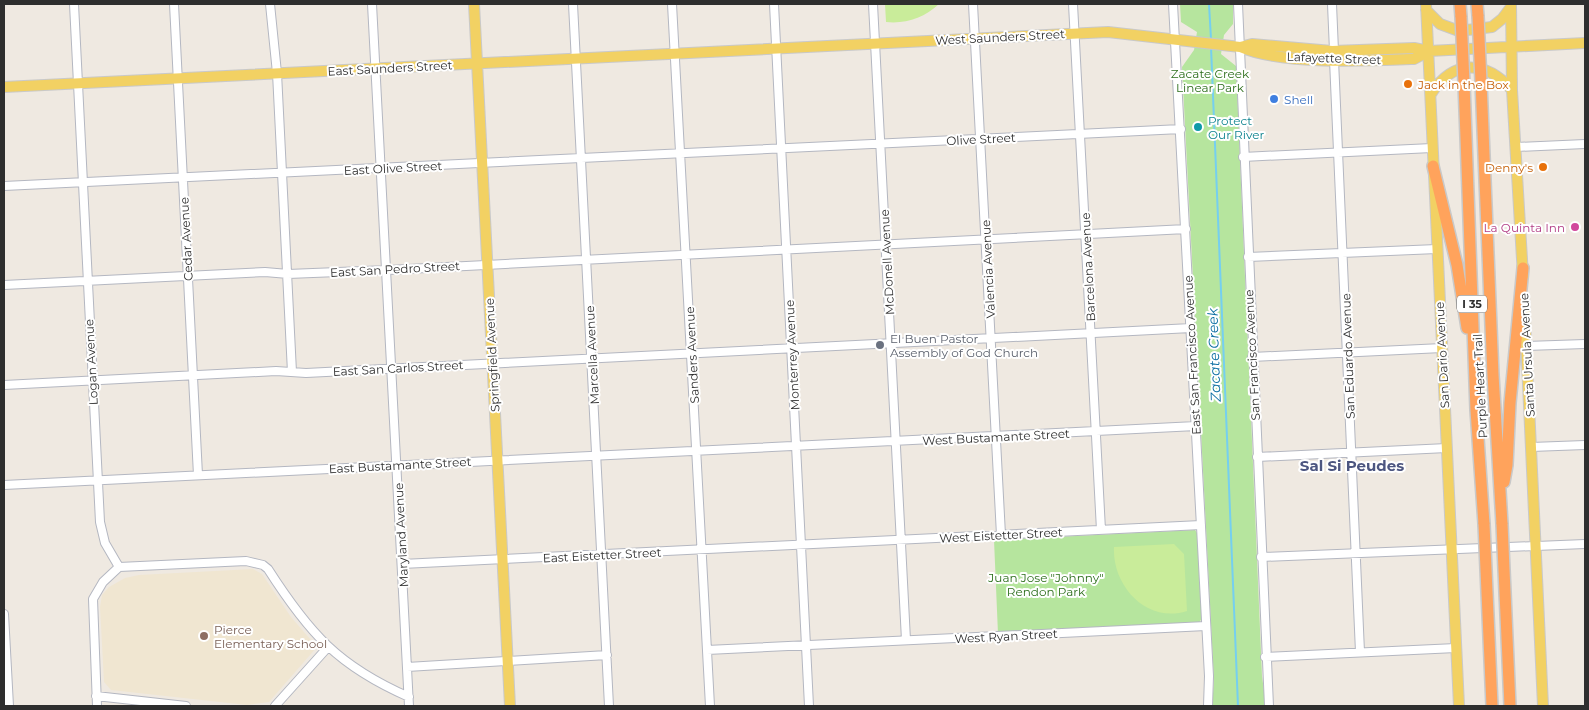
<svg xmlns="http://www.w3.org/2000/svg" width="1589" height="710" font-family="Montserrat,sans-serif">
  <rect width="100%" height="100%" fill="#efe9e1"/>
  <path fill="#f0e6d1" d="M253,569L262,574L291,617L317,647L269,702L247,705L111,690L104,682L100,607L102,595L109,587L125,578L139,575Z"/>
  <path fill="#b6e59e" d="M1180,4H1233V24L1224,35L1221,54L1236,66L1262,676L1266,706H1212L1214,681L1182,67L1194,50L1197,32L1181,22Z
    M1195,530L1197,533L1202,618L1199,623L998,634L994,540Z"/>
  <path fill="#c9ec9a" d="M885,4H939C924,18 906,24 886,22Z
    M1174,544L1184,554L1187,611C1147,624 1112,586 1114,547Z"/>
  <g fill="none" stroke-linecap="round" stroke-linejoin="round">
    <path stroke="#75cff0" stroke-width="2" d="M1209,4L1211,39
      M1211,47L1238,706"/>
    <g stroke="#b4b7c1" stroke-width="10">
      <path id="minor" d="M74,4L100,522L105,543L119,567L103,582L93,599L97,706
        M174,4L198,475
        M270,4L277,73L292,372
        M372,4L409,706
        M573,4L609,706
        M672,4L710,706
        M774,4L809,706
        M873,4L906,640
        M973,4L1001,535
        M1073,4L1101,530
        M1173,4L1209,676L1208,706
        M1238,4L1269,706
        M1332,4L1334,51
        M1334,60L1360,652
        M1516,147L1585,144
        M1243,157L1432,148
        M4,186L1181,129
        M1248,257L1437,249
        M4,285L265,272L288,274L388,270L1186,229
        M1526,346L1585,344
        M1252,357L1442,348
        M4,385L276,371L306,373L1191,328
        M1531,447L1585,445
        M1257,457L1447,448
        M4,485L1196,426
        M1261,557L1585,544
        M402,564L1201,525
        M119,567L246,561L263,565L268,569C309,633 338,666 409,697
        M4,614L9,706
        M707,650L1206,626
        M1265,657L1456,648
        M407,667L607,655
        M96,696L186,706
        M275,706L328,647"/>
    </g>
    <g stroke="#c9c9c9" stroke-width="12">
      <path id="major" d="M474,4L510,706
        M1426,4L1459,706
        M1511,4L1512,90L1523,276
        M1426,10L1440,24L1459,31L1492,27L1502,19L1511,7
        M1240,47L1252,44L1332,51L1414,48L1429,51L1585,43
        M4,87L1108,32L1240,47C1282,65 1367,61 1414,59L1429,51
        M1431,94C1453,59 1485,60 1512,90
        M1524,298L1543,706"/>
    </g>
    <g stroke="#c9c9c9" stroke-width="14">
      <path id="highway" d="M1460,4L1461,17
        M1477,4L1478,16
        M1481,82L1493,375L1502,524
        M1464,83L1476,410L1484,524
        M1433,166L1457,265L1467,328
        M1504,482L1507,465L1510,403L1523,268"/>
    </g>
    <use href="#minor" stroke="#fff" stroke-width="8"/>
    <use href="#major" stroke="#f2d163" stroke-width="10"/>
    <use href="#highway" stroke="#ffa35c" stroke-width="11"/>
    <g stroke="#c9c9c9" stroke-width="14" stroke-linecap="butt">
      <path id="highway-bridge" d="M1478,16L1481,82
        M1461,17L1464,83
        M1484,524L1492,706
        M1502,524L1510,706"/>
    </g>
    <use href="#highway-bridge" stroke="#ffa35c" stroke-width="11"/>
  </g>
  <g fill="#e8710a" stroke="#fff" stroke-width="2">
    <circle cx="1408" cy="84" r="5"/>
    <circle cx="1543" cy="167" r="5"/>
  </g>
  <circle fill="#3f7fe0" stroke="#fff" stroke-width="2" cx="1274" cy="99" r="5"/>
  <circle fill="#0f9aa8" stroke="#fff" stroke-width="2" cx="1198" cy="127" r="5"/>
  <circle fill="#d1479c" stroke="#fff" stroke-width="2" cx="1575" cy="227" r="5"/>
  <circle fill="#6b7280" stroke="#fff" stroke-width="2" cx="880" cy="345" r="5"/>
  <circle fill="#8d6e63" stroke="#fff" stroke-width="2" cx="204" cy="636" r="5"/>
  <g text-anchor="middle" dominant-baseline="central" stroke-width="4" stroke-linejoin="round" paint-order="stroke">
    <rect fill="#fff" stroke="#6d6d6d" stroke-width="1" x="1457" y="295.5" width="30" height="17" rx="4"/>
    <g font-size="11" font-weight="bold" fill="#2e2e2e">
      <text x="1472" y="304">I 35</text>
    </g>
    <g font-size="12" fill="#2e2e2e" stroke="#fff">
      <text transform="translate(1000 37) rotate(-3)">West Saunders Street</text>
      <text transform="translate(1334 58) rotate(2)">Lafayette Street</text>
      <text transform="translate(390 68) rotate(-3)">East Saunders Street</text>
      <text transform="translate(981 139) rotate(-3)">Olive Street</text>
      <text transform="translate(393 168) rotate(-3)">East Olive Street</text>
      <text transform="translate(186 239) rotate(-93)">Cedar Avenue</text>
      <text transform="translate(887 262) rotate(-93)">McDonell Avenue</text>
      <text transform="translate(1088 267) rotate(-93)">Barcelona Avenue</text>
      <text transform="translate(395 269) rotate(-3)">East San Pedro Street</text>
      <text transform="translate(988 269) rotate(-93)">Valencia Avenue</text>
      <text transform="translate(492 355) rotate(-93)">Springfield Avenue</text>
      <text transform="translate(592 355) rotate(-93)">Marcella Avenue</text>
      <text transform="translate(692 355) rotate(-93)">Sanders Avenue</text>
      <text transform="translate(792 355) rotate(-93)">Monterrey Avenue</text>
      <text transform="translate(1192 355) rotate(-93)">East San Francisco Avenue</text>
      <text transform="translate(1252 355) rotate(-93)">San Francisco Avenue</text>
      <text transform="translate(1442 355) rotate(-93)">San Dario Avenue</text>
      <text transform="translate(1527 355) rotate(-93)">Santa Ursula Avenue</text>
      <text transform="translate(1348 356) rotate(-92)">San Eduardo Avenue</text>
      <text transform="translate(91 362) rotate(-93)">Logan Avenue</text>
      <text transform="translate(398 368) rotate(-3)">East San Carlos Street</text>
      <text transform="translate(1480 386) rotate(-93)">Purple Heart Trail</text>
      <text transform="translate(996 437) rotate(-3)">West Bustamante Street</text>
      <text transform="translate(400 465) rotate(-3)">East Bustamante Street</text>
      <text transform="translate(401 535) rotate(-93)">Maryland Avenue</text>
      <text transform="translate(1001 535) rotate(-3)">West Eistetter Street</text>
      <text transform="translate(602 555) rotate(-3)">East Eistetter Street</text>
      <text transform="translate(1006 636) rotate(-3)">West Ryan Street</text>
    </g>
    <g font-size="12" fill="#2c6e1b" stroke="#fff">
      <text x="1210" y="73">Zacate Creek<tspan x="1210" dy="14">Linear Park</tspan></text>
      <text x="1046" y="577">Juan Jose "Johnny"<tspan x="1046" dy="14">Rendon Park</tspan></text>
    </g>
    <g font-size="12" fill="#c56008" stroke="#fff" text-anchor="start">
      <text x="1418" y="84">Jack in the Box</text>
      <text x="1533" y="167" text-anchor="end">Denny's</text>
    </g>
    <g font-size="12" fill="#366cbe" stroke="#fff" text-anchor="start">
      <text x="1284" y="99">Shell</text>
    </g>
    <g font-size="12" fill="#0d838f" stroke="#fff" text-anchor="start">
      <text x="1208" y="120">Protect<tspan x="1208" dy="14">Our River</tspan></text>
    </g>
    <g font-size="12" fill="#b23c85" stroke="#fff" text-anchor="end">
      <text x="1565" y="227">La Quinta Inn</text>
    </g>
    <g font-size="12" fill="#5b616d" stroke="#fff" text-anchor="start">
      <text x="890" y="338">El Buen Pastor<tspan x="890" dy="14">Assembly of God Church</tspan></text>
    </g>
    <g font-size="12" fill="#785e54" stroke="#fff" text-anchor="start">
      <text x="214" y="629">Pierce<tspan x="214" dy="14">Elementary School</tspan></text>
    </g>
    <g font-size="14" font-style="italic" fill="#0d6fa3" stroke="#fff">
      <text transform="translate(1214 355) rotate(-92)">Zacate Creek</text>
    </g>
    <g font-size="15" font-weight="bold" fill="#4d5680" stroke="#fff">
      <text x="1352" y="465">Sal Si Peudes</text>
    </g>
  </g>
  <rect width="1589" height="710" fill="none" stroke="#2e2e2e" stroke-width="10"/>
</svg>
